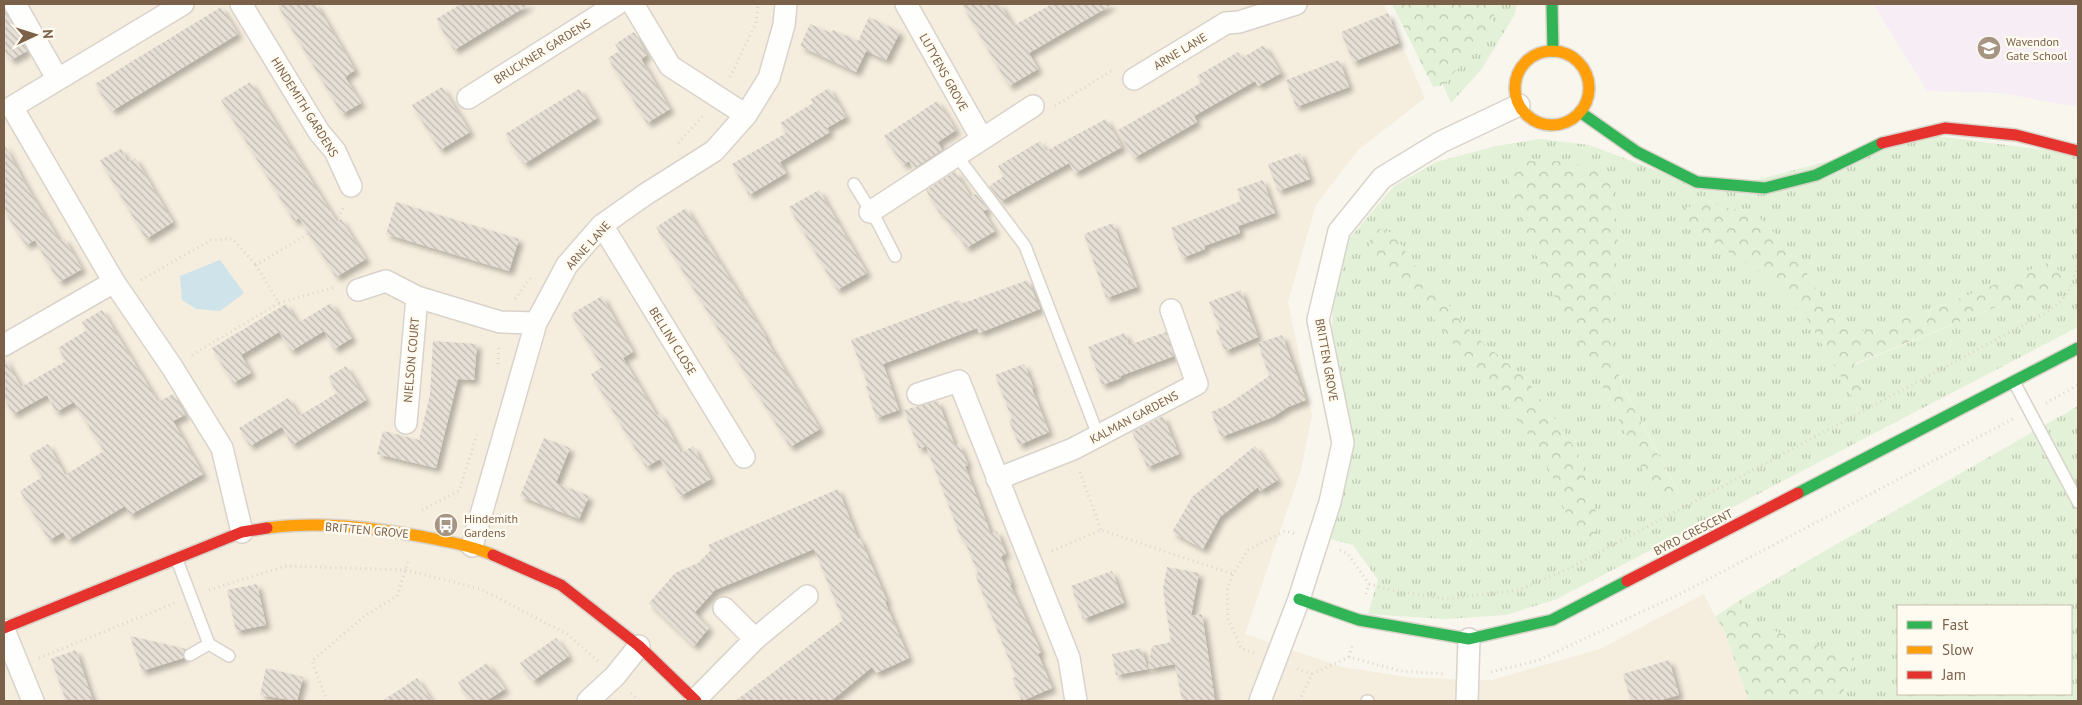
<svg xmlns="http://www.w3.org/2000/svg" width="2082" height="705" font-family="'PT Sans',sans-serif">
  <defs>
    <pattern id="grass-tufts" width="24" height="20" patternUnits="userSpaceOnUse" patternTransform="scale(1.25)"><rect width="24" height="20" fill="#e2f1d7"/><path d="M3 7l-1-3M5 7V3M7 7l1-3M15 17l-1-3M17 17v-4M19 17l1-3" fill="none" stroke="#bcc7b0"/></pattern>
    <pattern id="forest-crowns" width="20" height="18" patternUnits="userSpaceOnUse" patternTransform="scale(1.25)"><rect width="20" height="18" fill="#e2f1d7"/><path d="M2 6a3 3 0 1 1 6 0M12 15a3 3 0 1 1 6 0" fill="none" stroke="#bcc7b0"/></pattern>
    <pattern id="building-back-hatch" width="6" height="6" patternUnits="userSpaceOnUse" patternTransform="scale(1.25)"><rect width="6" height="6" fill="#e6dfd5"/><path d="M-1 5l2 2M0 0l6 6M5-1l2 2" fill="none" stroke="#bfb8af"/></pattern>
    <filter id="shadow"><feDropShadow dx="4.5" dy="4.5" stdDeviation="2.5" flood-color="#0004"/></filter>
  </defs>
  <rect width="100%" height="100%" fill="#f9f6ee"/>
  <path fill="#f5edde" d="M4,4H1384L1425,98L1358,150L1316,205L1288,302L1312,415L1301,470L1245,634L1342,667L1414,678L1492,680L1600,649L1704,594L1715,617L1723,627L1749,701H4Z"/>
  <path fill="#f7edf5" d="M1873,4H2078V107L2001,93L1927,91Z"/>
  <path fill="url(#grass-tufts)" fill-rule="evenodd" d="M1499,4H1517L1515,14L1481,70L1451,103L1443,85L1485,38Z
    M1928,135L2078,154V327L1557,599L1506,615L1445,619L1368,614L1378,580L1353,545L1331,539L1345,474L1350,428L1332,331L1333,286L1344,245L1394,186L1436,162L1496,146L1540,139L1589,145L1685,181L1722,189ZM1506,171L1615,204L1618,235L1611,352L1624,389L1679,493L1662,502L1653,491L1596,373L1563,315L1519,216ZM1708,202L1731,209L1752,210L1776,235L1806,272L1839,328L1863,331L1941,306L2050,262L2039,302L2011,301L1854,365L1867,397L1856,403L1808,320L1764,274L1683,224ZM1393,233L1414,264L1473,334L1526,379L1578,453L1573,533L1551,473L1516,415L1449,339L1406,283Z
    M2078,406V701H1840L1854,658L1753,624L1741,599ZM1898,606H2071V694H1898Z"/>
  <path fill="url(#forest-crowns)" d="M1392,4H1499L1485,38L1443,85L1433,87Z
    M1515,161H1561L1601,169L1610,185L1615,204L1618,235L1611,352L1624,390L1679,494L1662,502L1653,491L1596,373L1563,315L1519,216L1506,171Z
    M1708,202L1731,209L1752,210L1776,235L1806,272L1839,328L1863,331L1941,306L2050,262L2066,277L2062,289L2039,302L2011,301L1854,364L1867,397L1856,403L1808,320L1764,274L1683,224L1681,209Z
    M1379,229L1393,233L1414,264L1473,334L1526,379L1560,426L1578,453L1596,512V533L1583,543L1573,533L1551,473L1516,415L1449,339L1406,283L1381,267L1369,254L1370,239Z
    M1741,599L1753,624L1855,658L1840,701H1749L1723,627L1715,617Z"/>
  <path fill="#cee4ea" d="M220,260L244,293L220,311L196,309L182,300L180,276Z"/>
  <path fill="url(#building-back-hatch)" filter="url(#shadow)" d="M277,4H316L355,70L345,77L361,103L342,114Z
    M461,4H530L454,50L436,19Z
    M962,4H1000L1013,26L1052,4H1113L1029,53L1038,69L1009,86Z
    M221,7L238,34L112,111L95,84Z
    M4,9L27,51L11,60L4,50Z
    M1388,13L1399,43L1353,62L1341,32Z
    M869,17L900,32L886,60L866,51L856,72L800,46L810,24L831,33L833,30L858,41Z
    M634,32L647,55L641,59L670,109L647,123L608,58L619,51L615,44Z
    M1264,45L1281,73L1258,86L1255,81L1194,116L1197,122L1134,158L1118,130L1201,83L1197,76L1238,52L1242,58Z
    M1339,60L1349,87L1296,107L1286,80Z
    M250,82L337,222L341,219L366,259L336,277L299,218L294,221L221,100Z
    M442,87L470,132L440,150L412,105Z
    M829,88L846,117L827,128L830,132L780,162L786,173L749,195L732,164L786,133L780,123L813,103L811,99Z
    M579,89L597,118L524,164L505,134Z
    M937,101L956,130L938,142L942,150L913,169L909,161L903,165L884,136Z
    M1106,119L1122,147L1075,173L1069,163L1001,201L989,186L1004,176L998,166L1040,141L1046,151Z
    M4,144L28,189L60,241L64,238L82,269L59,282L35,240L26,245L4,210Z
    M121,149L128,162L135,158L173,222L146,239L100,160Z
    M1300,153L1310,179L1278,191L1268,164Z
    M955,171L971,197L976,194L988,209L983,211L995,231L966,248L954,228L952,229L943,214L945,212L941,215L926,190Z
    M1263,180L1275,213L1238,226L1240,233L1204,246L1205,249L1182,258L1171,228L1241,201L1237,189Z
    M819,190L867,273L837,290L789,207Z
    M396,202L519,239L509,271L386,234Z
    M686,208L766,337L765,338L820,429L790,447L656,227Z
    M1113,223L1137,287L1106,298L1084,234Z
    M1028,280L1040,309L979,333L977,328L883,364L899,410L876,418L866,386L868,385L851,340L959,300L961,304Z
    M1241,290L1258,337L1225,351L1216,330L1220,328L1209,302Z
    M602,296L633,352L623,358L657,416L660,414L681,453L693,446L711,479L680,496L660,459L646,467L591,374L602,367L571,314Z
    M331,303L352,338L334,349L324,331L291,351L279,332L241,355L251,373L233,383L212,348L286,304L298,323Z
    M102,310L158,402L173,394L185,415L173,421L203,474L130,515L125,506L68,540L63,532L49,540L20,491L42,477L29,455L48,444L65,475L104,451L74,402L56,412L47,395L13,414L4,398V357L21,387L66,361L58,348L87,330L82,322Z
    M1166,332L1174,356L1120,376L1121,378L1102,385L1088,347L1125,333L1129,345Z
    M1282,335L1306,400L1288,407L1273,417L1221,437L1211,412L1227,405L1269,376L1258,343Z
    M433,341L477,344L474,380L458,379L436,468L377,454L383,431L419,440L430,395Z
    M1024,364L1034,389H1032L1049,432L1019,445L1009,421L1012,419L995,375Z
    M346,366L366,400L292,445L282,427L250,446L239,428L288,398L299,416L337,393L328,377Z
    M938,401L955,446L959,444L968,465L965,466L991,534L997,531L1006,554L1001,556L1012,584L1010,585L1041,652L1038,654L1052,688L1022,701L1012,678L1016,677L975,574L978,573L963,537L961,538L926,446L919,449L904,410Z
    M1163,416L1179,454L1147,467L1132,432Z
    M544,438L570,448L556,483L589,496L579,519L520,496Z
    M1255,446L1278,480L1260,491L1258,487L1220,517L1203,549L1172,532L1193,496Z
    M838,489L858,539L860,538L887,601L885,602L909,658L876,673L872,667L831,701H735L843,620L814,549L715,590L695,612L709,628L694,646L649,603L675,573L698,563L711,550L708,545Z
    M1167,567L1199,573L1191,616L1202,614L1215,701H1182L1175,664L1116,675L1112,654L1141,648L1148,669L1152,646L1171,642L1163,589Z
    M1112,571L1124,603L1083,619L1071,586Z
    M257,584L266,625L236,631L227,590Z
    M130,636L186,649L183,658L142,671Z
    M556,638L569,656L533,681L520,663Z
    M76,650L93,701H66L51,659Z
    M1669,660L1679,695L1657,701H1631L1623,674Z
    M487,663L505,689L486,701H470L458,682Z
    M266,668L303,677L297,701L260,695Z
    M417,678L432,701H382Z"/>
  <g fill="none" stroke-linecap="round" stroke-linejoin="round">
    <g stroke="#d9d3cb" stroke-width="14">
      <path id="lane" d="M957,156L1025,246L1098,435
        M854,184L878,223L895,256
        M2014,382L2078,502
        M177,560L209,644L229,656
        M190,655L209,644
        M1367,701H1368"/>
    </g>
    <g stroke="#d9d3cb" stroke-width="24">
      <path id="street" d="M15,4L57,78
        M183,4L12,107L114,282L172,367L222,448L242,532
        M241,4L319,132L335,151L351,186
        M633,4L670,66L746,115
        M906,4L982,139
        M1134,79L1226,23L1239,22L1296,4
        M468,98L617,4
        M870,212L1033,106
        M602,225L744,457
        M358,290L386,281L417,297L500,322L536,323
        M4,345L114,282
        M918,394L959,381L1069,658L1076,701
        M406,423L417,297
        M997,479L1073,449L1197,384L1171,310
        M472,546L536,323L567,265L602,225L646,194L714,151L746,115L769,78L784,25L786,4
        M724,608L755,639
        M4,630L33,701
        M695,700L755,639L807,596
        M588,701L615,676L639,646
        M1260,701L1299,599L1330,502L1343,443L1318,320L1339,231L1382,178L1441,142L1519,105
        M1467,701L1469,639"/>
    </g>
    <g stroke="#d8d2c8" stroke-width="14">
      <path id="fast" d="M1552,4L1553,51
        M1580,112L1637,152L1697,182L1765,188L1816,175L1882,143
        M1798,493L2078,348
        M1299,599L1359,620L1469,639L1552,620L1627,581"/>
    </g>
    <g stroke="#d8d2c8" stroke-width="14">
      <path id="slow" d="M1515 88a37 37 0 1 1 74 0a37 37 0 1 1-74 0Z
        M267,528C318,521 369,527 419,536C445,541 469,545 493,555"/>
    </g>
    <g stroke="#d8d2c8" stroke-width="14">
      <path id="jam" d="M1882,143L1945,128L2016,135L2078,151
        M493,555L561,585L639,646L696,701
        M1627,581L1798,493
        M4,628L242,532L267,528"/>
    </g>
    <path stroke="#dcd6ce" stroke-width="3" stroke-dasharray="1 4" stroke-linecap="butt" d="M730,77L756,23L758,4
      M1055,106L1111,71
      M678,143L704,115
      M141,280L211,240L233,239L256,265
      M515,299L532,276
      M279,303L335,287
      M192,355L279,303L256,265L340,215L343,207
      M498,364L499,345
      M2046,403L2078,385
      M1080,472L1101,530
      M422,510L459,491L477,435
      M1340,550L1348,554L1369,584L1366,594
      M1052,551L1101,530L1233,574
      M1369,584L1391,590L1446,599L1519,590L1570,568L2044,314C2068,298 2070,292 2078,264
      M209,590L286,566L406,570L481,589L567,634L598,661
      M1254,653L1241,648L1228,619L1227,590L1233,574L1248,550L1285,531L1296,534
      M1349,657L1352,646
      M39,658L175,603
      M1297,669L1312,674
      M1491,672L1539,660L1680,594L2013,419
      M631,693L639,701
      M327,701L312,661L366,615L397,596L408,562
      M1299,701L1312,674L1349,657L1401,671L1445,674"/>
    <use href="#lane" stroke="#fefefc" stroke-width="11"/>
    <use href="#street" stroke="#fefefc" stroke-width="21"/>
    <use href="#fast" stroke="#30b455" stroke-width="11"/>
    <use href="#slow" stroke="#ff9f0a" stroke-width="11"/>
    <use href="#jam" stroke="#e5322d" stroke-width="11"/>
  </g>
  <defs>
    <g id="school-disc" transform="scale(1.25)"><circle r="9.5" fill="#a79583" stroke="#fffbf0"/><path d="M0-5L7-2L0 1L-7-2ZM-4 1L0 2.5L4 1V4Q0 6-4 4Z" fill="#fff"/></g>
    <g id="bus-disc" transform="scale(1.25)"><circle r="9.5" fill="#a79583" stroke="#fffbf0"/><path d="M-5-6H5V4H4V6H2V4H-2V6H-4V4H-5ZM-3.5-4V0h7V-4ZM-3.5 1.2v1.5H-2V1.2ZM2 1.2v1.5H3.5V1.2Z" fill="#fff"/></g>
  </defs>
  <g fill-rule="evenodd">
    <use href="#school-disc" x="1989" y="48"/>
    <use href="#bus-disc" x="446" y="525"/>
  </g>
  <g text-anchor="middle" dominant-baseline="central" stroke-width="4.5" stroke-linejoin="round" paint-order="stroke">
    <g font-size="12" fill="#7b614a" stroke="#fffbf0" text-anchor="start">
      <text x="2006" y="41">Wavendon<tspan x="2006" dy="14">Gate School</tspan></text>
      <text x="464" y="518">Hindemith<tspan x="464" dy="14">Gardens</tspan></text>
    </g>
    <g font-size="12" fill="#7b614a" stroke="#fffbf0">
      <text transform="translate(542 51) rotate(-32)">BRUCKNER GARDENS</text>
      <text transform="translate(1180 51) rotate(-31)">ARNE LANE</text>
      <text transform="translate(944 72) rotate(61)">LUTYENS GROVE</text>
      <text transform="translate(305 107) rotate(58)">HINDEMITH GARDENS</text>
      <text transform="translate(588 245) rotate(-48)">ARNE LANE</text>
      <text transform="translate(673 341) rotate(58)">BELLINI CLOSE</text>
      <text transform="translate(411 360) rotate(-85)">NIELSON COURT</text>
      <text transform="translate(1327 360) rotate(80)">BRITTEN GROVE</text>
      <text transform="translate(1134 417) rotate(-28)">KALMAN GARDENS</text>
      <text transform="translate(367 530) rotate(5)">BRITTEN GROVE</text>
      <text transform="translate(1693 532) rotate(-27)">BYRD CRESCENT</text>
    </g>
  </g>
  <rect width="2082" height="705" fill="none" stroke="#7b614a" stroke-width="10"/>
  <rect x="1897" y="605" width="175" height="90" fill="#fffbf0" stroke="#cabdae"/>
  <rect x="1907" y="621" width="25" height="8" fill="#30b455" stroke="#cabdae"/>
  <text x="1942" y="630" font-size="15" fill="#7b614a">Fast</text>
  <rect x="1907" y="646" width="25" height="8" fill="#ff9f0a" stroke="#cabdae"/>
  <text x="1942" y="655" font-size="15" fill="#7b614a">Slow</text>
  <rect x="1907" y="671" width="25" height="8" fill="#e5322d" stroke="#cabdae"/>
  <text x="1942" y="680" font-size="15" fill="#7b614a">Jam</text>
  <g transform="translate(35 35) rotate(86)" stroke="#fffbf0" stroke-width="4" paint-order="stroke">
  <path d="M0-4L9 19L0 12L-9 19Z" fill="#7b614a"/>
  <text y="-8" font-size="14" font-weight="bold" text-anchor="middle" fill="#7b614a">N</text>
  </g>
</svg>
